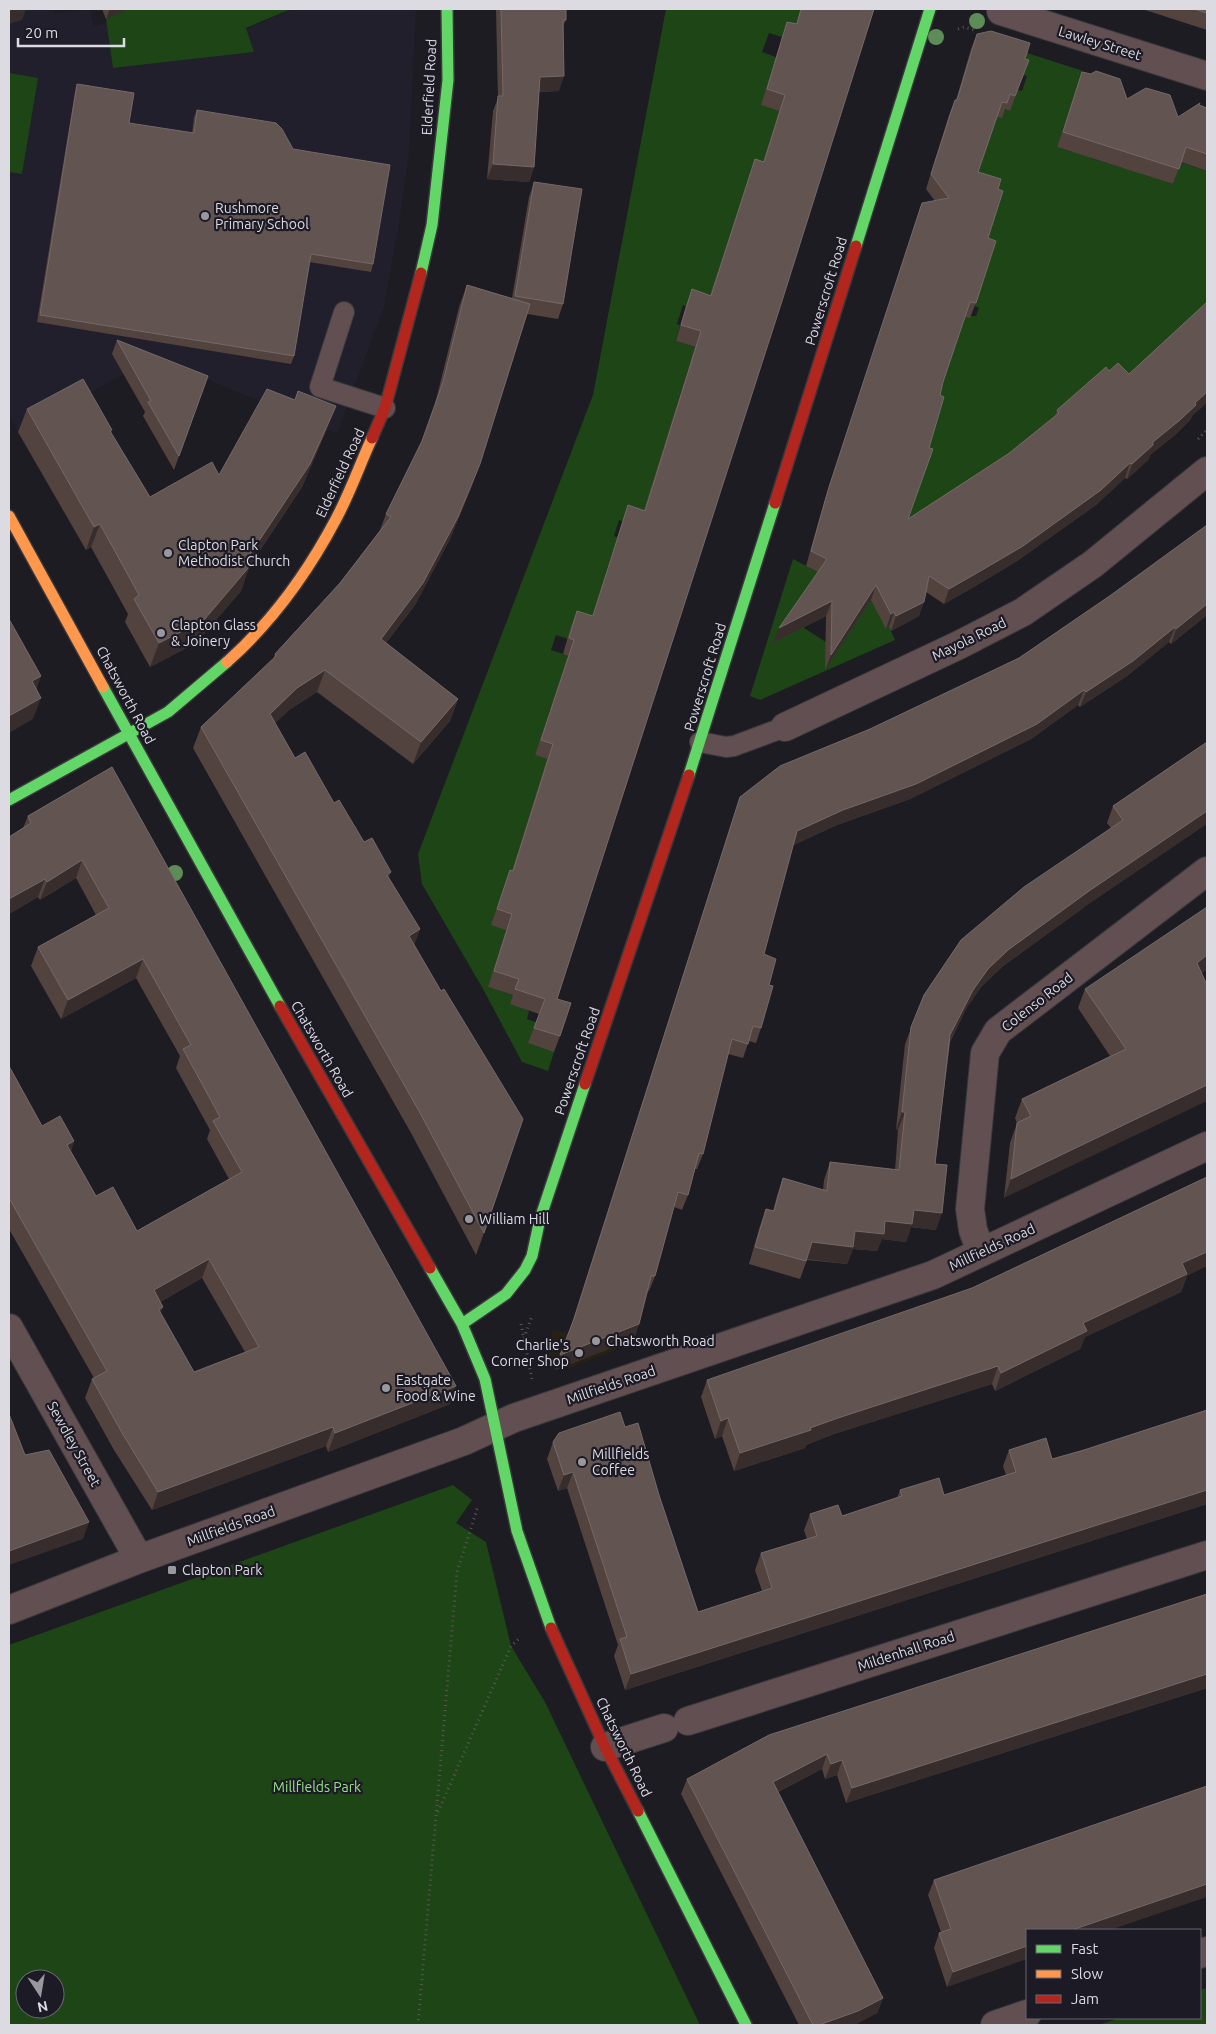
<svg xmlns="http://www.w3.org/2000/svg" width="1216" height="2034" font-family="Ubuntu,sans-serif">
  <rect width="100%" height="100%" fill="#1d1c22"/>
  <path fill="#272114" d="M553,1329L569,1334L617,1345L616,1350L569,1368L544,1361Z"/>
  <path fill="#211f2c" d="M9,9H54L55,13L90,9L94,26L107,23L113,68L254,52L246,29L291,9H416L409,153L398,230L384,306L337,434L155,357L18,432L9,414Z"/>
  <path fill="#1d4516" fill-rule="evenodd" d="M128,9H291L246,28L254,52L113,68L106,19Z
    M666,9H801L814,47L769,33L762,52L776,57L835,129L731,320L683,305L677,324L680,325L676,341L716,354L690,363L676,408L695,414L702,546L619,520L614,536L658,550L612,553L605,576L641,606L571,627L568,639L556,635L551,650L594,664L549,711L548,723L535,755L588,772L531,938L489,987L513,995L529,1011L527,1019L541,1024L554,1052L548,1071L522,1062L483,989L422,884L418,854L593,395Z
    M1027,53L1083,71L1057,147L1072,152L1079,130L1091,158L1123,168L1130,146L1142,174L1173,184L1180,162L1207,171V320L1016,471L889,627L895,640L760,700L750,696L793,559L831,579L804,628L826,642V647L925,392L965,316H976L979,308L975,306L973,187L997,116L1005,109L1009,111L1014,89L1022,91L1027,76L1019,74Z
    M9,73L38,78L22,174L9,172Z
    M453,1485L472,1500L456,1523L486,1542L511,1646L545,1702L700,2025H9V1645ZM25,1979H55V2009H25Z
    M1207,1988V2025H1098L1120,2018H1200V1990Z"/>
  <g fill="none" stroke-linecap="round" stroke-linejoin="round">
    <g stroke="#39383c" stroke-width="22">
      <path id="lane" d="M344,312L320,387L385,408
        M700,742L726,747L734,746L785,727"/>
    </g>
    <g stroke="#39383c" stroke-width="30">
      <path id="street" d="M1001,11L1207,76
        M785,727L959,645L1023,612L1093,564L1207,471
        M981,1252L973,1230L970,1209L985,1053L998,1031L1207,871
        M9,1328L139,1559
        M9,1610L139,1559L464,1441L514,1418L933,1275L1207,1146
        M688,1721L1207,1555
        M605,1747L664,1728
        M1200,1954L1207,1951
        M995,2025L1027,2014"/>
    </g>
    <g stroke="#39383c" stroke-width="14">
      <path id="fast" d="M856,246L930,9
        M421,273L432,225L448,80L447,9
        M103,687L280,1006
        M689,775L775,503
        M9,800L168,712L227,662
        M430,1268L462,1324L485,1379L517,1531L551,1628
        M462,1324L506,1294L525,1270L532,1256L540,1219L585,1084
        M638,1811L746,2025"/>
    </g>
    <g stroke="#39383c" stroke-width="14">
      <path id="slow" d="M9,516L103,687
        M227,662C272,622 308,572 336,519C350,493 360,464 372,438"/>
    </g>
    <g stroke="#39383c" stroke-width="14">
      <path id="jam" d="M372,438L385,408L421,273
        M775,503L856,246
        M280,1006L430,1268
        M585,1084L689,775
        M551,1628L605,1747L638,1811"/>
    </g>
    <path stroke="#605558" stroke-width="3" stroke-dasharray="1 4" stroke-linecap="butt" d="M958,29L964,27L975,30
      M1198,439L1207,430
      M521,1324L532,1379
      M524,1338L532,1316
      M515,1365L528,1359
      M438,1812L511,1646L520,1638
      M418,2025L457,1572L478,1506"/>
    <use href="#lane" stroke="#614f52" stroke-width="20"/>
    <use href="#street" stroke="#614f52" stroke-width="28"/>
    <use href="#fast" stroke="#63d668" stroke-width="11"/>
    <use href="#slow" stroke="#ff974d" stroke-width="11"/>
    <use href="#jam" stroke="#b3261e" stroke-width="11"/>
  </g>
  <g fill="#5e8c58">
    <circle cx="977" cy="21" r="8"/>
    <circle cx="936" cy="37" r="8"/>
    <circle cx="175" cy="873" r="8"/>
  </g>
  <path fill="#52433f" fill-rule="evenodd" d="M102,9H128L106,19Z
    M496,9H566V20L563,26L559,91L539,92L534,167L529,182L487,179L493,111L498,98Z
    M801,9H874L557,999L560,1036L554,1052L528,1043L539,1014L510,1004L513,995L488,987L506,930L491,925L510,870L512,871L547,759L535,755L568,656L563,654L571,626L577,611L592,616L628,505L644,510L695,347L676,341L686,305L692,289L710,295L755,159L763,162L779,111L761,105L782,37L787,22L796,24Z
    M1142,9H1207V30Z
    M977,34L1025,59L1029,60L1010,111L1005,109L1002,118L997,117L978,172L998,189L988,238L977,300L970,318L965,317L943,382L908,519L1008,454L1055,416L1057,410L1109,371L1129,374L1192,416L1190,420L1175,435L1150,455L1148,460L1127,479L1125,478L1096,505L1017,561L972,588L944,604L926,592L919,616L891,631L889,627L886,629L871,600L825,670L826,616L773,643L818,572L806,566L824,502L922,203L935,201L926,189L949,115L955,100H956L971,49Z
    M1082,72L1127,99L1178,117L1199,105L1207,108V171L1181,162L1173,184L1057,147Z
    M77,84L129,123L192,133L194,117L197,110L293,149L373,264L371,272L309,262L294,356L291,364L37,322L75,92Z
    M534,182L563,304L558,319L527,314L472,486L450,539L415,605L386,643L458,699L450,721L413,764L317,692L289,710L275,723L295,758L334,803L364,842L389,879L420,929L414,945L484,1233L476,1255L411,1133L193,748L201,727L273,659L275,654L340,583L380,530L386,514L421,443L435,404L459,307L467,285L512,298L529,197Z
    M117,340L208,376L174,470L143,416L145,412L112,354Z
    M27,409L112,430L111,432L150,497L219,475L327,429L302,487L249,567L241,591L196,643L150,667L125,622L128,614L91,547L86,550L18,432Z
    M1207,615L1171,644L1169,642L1127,676L1080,707L1078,705L1031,739L910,799L837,825L793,845L764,954L769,985L761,1028L756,1043L749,1041L743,1058L728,1054L703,1154L697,1169H695L688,1195L682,1210L674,1207L655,1276L649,1291H648L639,1324L634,1339L555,1370L570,1329L735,812L740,797Z
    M1207,742L1083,908L1002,967L982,986L967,1007L950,1042L935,1164L936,1230L911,1227L906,1242L882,1239L877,1251L853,1249L847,1264L807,1260L800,1279L749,1264L760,1226L766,1209L773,1211L777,1196L783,1178L823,1190L824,1180L830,1162L895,1170L898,1130L896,1129L905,1044L924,995L1111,828L1107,823L1113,806Z
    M112,767L450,1404L328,1452L326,1446L152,1510L114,1450L85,1398L92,1379L94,1378L9,1229V1066L42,1126L74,1141L71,1151L96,1196L137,1231L229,1179L207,1139L210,1130L176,1068L180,1056L136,978L61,1019L31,966L38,947L96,915L76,878L40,900L38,897L9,914V837L23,828L28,816ZM202,1278L245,1352L194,1372L161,1314L160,1302Z
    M1202,974L1004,1198L1010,1143L1017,1123L1015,1118L1022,1099L1110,1056L1078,1008L1085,989Z
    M1187,1276L1181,1292L1085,1337L1080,1349L995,1391L992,1384L834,1434L806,1445L805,1448L734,1471L722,1436L715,1439L701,1397L707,1380Z
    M1207,1410V1504L625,1690L614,1656L618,1645L567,1488L558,1491L547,1459L553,1442L625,1427L659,1495L698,1612L762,1591L755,1570L761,1553L807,1539L804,1530L810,1514L842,1516L897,1498L900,1490L944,1495L1006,1475L1003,1466L1009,1450L1052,1459L1084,1450Z
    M1207,1594V1688L846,1803L837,1775L825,1779L822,1769L778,1792L883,1998L877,2013L854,2025H799L681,1794L687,1779Z
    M1207,1786L947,1987L934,1948L939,1933L941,1932L928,1895L934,1880Z"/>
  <path fill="#372d2c" d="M13,9H26L22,20L9,24V10Z
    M110,9H128L106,19Z
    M564,76L559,91L535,92L540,77Z
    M493,164L534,167L529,182L487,179Z
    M1207,392V403L1192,416L1190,420L1175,435L1150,455L1148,460L1127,479L1132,464L1153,442Z
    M336,406L327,429L302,487L246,572L249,567L241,591L196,643L150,667L159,643L245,562Z
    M1130,463L1125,478L1096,505L1017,561L972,588L944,604L949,589Z
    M480,464L472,486L450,539L415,605L373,660L381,639Z
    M100,524L91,547L86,550L94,527Z
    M876,585L871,600L825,670L831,655Z
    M832,601L826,616L773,643L779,628Z
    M924,602L919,616L891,631L896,616Z
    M1207,604V615L1171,644L1176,629Z
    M894,612L889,627L886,629L891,614Z
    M1175,627L1169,642L1127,676L1080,707L1086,692Z
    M325,670L317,692L289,710L262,736L270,714L297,688Z
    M41,676L34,697L32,681Z
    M1084,690L1078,705L1031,739L910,799L837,825L792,846L797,831Z
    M41,698L33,719L9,733V716Z
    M458,699L450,721L413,764L421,742Z
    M1207,811V824L1083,908L1002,967L982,986L967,1007L944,1052L950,1035L973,990L988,969L1008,950L1089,891Z
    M82,860L76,878L40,900L47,882Z
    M391,872L383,894L387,875Z
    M45,879L38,897L9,914V899Z
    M420,929L412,951L409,936Z
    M1207,955V970L1190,982L1197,963Z
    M143,959L136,978L61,1019L68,1000Z
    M1207,1085V1101L1004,1198L1011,1179Z
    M902,1112H905L898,1130L896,1129Z
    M74,1141L68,1160L67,1145Z
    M914,1210L942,1213L936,1230L911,1227L906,1242L882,1239L877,1251L853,1249L847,1264L806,1259L812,1242L855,1231L885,1221Z
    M1207,1252V1266L1187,1276L1181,1292L1085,1337L1080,1349L995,1391L1001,1373L1182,1263Z
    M209,1259L202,1278L147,1309L154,1290Z
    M163,1307L157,1326L159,1310Z
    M639,1324L634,1339L555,1370L560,1355Z
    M998,1366L992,1384L834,1434L806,1445L805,1448L734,1471L740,1453L841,1417Z
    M456,1386L450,1404L328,1452L335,1433Z
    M728,1418L722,1436L715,1439L721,1421Z
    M333,1427L326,1446L152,1510L158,1492Z
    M573,1472L567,1488L558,1491L564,1475Z
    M1207,1490V1504L625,1690L631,1674Z
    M89,1522L83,1539L9,1565V1551Z
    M1207,1674V1688L846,1803L852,1788Z
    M827,1754L822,1769L767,1797L773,1782Z
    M842,1760L837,1775L825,1779L831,1764Z
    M1207,1884V1897L1110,1930H1072Z
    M1027,1946V1959L947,1987L953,1972Z
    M883,1998L877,2013L854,2025H819Z"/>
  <path fill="#615451" stroke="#756968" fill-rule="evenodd" d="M501,9H566V20H563L564,76L540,77L534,167L493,164L498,96H503Z
    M801,9H874L782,301L557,999L571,1003L560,1036L534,1028L545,999L515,989L519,979L494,971L512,914L497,909L510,870L513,871L553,744L541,740L574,640L569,638L577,611L593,616L628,505L645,511L701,331L681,325L692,289L711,296L755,159L764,162L785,95L767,89L787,22L797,24Z
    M1194,9H1207V13Z
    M991,31L1030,43L1025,59L1029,60L1015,96L1010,94L1007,103L1002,102L978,172L1001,179L998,189L1003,191L988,238L996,241L977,300L976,303L970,302L943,382L940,395L944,397L929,448L933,449L908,519L1008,454L1059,413L1057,410L1106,367L1109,371L1118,363L1129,374L1207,302V392L1195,403L1196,405L1180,420L1153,442V445L1132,464L1130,463L1101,490L1023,546L977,573L949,589L929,576L924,602L896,616L894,612L891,614L876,585L831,655L832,601L779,628L827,559L811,551L829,487L922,203L949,198L931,174L955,100H957L977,34Z
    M1096,71L1120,79L1127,99L1146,88L1170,95L1178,117L1200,103L1199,105L1207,108V154L1186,147L1179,169L1063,132L1082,72L1091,74Z
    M77,84L134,93L129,123L194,133L197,110L276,123L282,129L293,149L390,165L373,264L311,254L294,356L40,315Z
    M534,182L582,189L563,304L515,296Z
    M467,285L530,304L480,464L458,517L423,583L381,639L458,699L421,742L325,670L297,688L270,714L295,758L305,752L334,803L339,800L364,842L372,838L391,872L387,875L420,929L409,936L441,991L444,989L523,1119L484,1233L419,1111L201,727L276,656L275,654L340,583L391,517L386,514L422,441L443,382Z
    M117,340L208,376L179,456L148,402L151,401Z
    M83,379L112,430L110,431L150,497L212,462L219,475L267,389L295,400L298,391L336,406L310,464L245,562L249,567L204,620L159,643L134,599L139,595L100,524L94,527L27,409Z
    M1207,525V604L1176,629L1175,627L1133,661L1086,692L1084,690L1037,724L916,784L843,810L797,831L764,954L776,959L769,985L773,986L761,1028L753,1026L748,1044L732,1039L703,1154L699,1153L688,1195L678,1192L655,1276H651L639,1324L560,1355L574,1319L740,797L780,766L870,729L1019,658L1111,595Z
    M9,619L41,676L32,681L41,698L9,716Z
    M1207,742V811L1089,891L1008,950L988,969L973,990L950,1035L935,1164L947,1165L942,1213L914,1210L912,1224L885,1221L884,1234L855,1231L853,1247L812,1242L806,1261L755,1247L766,1209L774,1211L783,1178L827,1191L830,1162L899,1170L905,1112H902L911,1027L924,995L961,940L1024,887L1123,820L1113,806Z
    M112,767L456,1386L335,1433L333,1427L158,1492L121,1431L92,1379L107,1371L9,1198V1066L42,1126L60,1116L74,1141L67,1145L96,1196L113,1187L137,1231L242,1172L213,1121L220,1117L183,1049L191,1045L143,959L68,1000L38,947L109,908L82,860L47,882L45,879L9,899V837L31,823L28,816ZM209,1259L259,1347L194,1372L159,1310L163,1307L154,1290Z
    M1207,907V955L1197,963L1207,985V1085L1011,1179L1017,1123L1031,1116L1022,1099L1126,1049L1085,989Z
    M1207,1177V1252L1182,1263L1187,1274L1083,1323L1087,1331L1001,1373L998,1366L841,1417L810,1428L811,1430L740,1453L728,1418L721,1421L707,1380L972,1288Z
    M1207,1410V1490L631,1674L620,1639L627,1637L573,1472L564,1475L553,1442L559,1433L620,1412L625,1427L638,1423L659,1495L698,1612L772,1588L761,1553L817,1536L810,1514L838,1505L842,1516L902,1496L900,1490L939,1478L944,1495L1016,1472L1009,1450L1046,1438L1052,1459L1084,1450Z
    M9,1414L25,1455L49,1450L89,1522L9,1551Z
    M1207,1594V1674L852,1788L842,1760L831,1764L827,1754L773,1782L883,1998L858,2011L819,2025H813L687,1779L769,1735Z
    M1207,1786V1884L1072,1930H1027V1946L953,1972L939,1933L951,1929L934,1880Z"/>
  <g fill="#9a989f" stroke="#1c1a24" stroke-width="2">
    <circle cx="205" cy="216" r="5"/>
    <circle cx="168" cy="553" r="5"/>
    <circle cx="161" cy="633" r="5"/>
    <circle cx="469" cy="1219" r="5"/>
    <circle cx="596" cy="1341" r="5"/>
    <circle cx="579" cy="1353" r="5"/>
    <circle cx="386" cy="1388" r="5"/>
    <circle cx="582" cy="1462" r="5"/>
    <rect x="167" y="1565" width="10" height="10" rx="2.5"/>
  </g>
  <g text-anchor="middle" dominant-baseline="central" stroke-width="4.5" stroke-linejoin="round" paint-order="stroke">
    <g font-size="14" fill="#dddbe2" stroke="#1c1a24">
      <text transform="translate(1100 43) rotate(17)">Lawley Street</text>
      <text transform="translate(429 87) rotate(-87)">Elderfield Road</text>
      <text transform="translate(826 291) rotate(-73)">Powerscroft Road</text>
      <text transform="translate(340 473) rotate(-65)">Elderfield Road</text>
      <text transform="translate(969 639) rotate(-26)">Mayola Road</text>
      <text transform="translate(705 677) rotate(-73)">Powerscroft Road</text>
      <text transform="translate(126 695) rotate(62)">Chatsworth Road</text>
      <text transform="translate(1037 1002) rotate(-38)">Colenso Road</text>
      <text transform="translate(322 1049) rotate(60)">Chatsworth Road</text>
      <text transform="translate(577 1061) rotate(-71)">Powerscroft Road</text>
      <text transform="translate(992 1247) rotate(-25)">Millfields Road</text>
      <text transform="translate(611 1385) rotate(-19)">Millfields Road</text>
      <text transform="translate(74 1444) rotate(61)">Sewdley Street</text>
      <text transform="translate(231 1526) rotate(-20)">Millfields Road</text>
      <text transform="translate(906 1651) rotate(-18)">Mildenhall Road</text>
      <text transform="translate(624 1747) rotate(64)">Chatsworth Road</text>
    </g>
    <g font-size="14" fill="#dddbe2" stroke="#1c1a24" text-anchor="start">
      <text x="215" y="208">Rushmore<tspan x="215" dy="16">Primary School</tspan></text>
      <text x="178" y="545">Clapton Park<tspan x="178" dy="16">Methodist Church</tspan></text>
      <text x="171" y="625">Clapton Glass<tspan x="171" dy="16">&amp; Joinery</tspan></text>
      <text x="479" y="1219">William Hill</text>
      <text x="606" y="1341">Chatsworth Road</text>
      <text x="569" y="1345" text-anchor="end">Charlie's<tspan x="569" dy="16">Corner Shop</tspan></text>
      <text x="396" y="1380">Eastgate<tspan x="396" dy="16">Food &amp; Wine</tspan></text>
      <text x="592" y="1454">Millfields<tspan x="592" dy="16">Coffee</tspan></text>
      <text x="182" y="1570">Clapton Park</text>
    </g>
    <g font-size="14" fill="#93e784" stroke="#1c1a24">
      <text x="317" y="1787">Millfields Park</text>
    </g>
  </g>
  <rect width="1216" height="2034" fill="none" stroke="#dddbe2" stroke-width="20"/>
  <rect x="1026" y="1929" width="175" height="90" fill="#1c1a24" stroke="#696770"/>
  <rect x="1036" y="1945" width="25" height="8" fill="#63d668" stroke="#696770"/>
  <text x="1071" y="1954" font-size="15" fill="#dddbe2">Fast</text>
  <rect x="1036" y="1970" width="25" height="8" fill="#ff974d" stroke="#696770"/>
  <text x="1071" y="1979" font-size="15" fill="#dddbe2">Slow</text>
  <rect x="1036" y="1995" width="25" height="8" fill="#b3261e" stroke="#696770"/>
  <text x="1071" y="2004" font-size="15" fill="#dddbe2">Jam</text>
  <g transform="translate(40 1994) rotate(168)"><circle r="24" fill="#1c1a24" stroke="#696770"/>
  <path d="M0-4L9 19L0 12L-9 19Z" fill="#9a989f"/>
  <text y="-8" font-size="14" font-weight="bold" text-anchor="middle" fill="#dddbe2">N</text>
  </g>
  <path d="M18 38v8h106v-8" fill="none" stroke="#dddbe2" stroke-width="2.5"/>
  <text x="25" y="38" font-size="15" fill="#dddbe2" stroke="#1c1a24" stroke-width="4" paint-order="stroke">20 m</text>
</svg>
